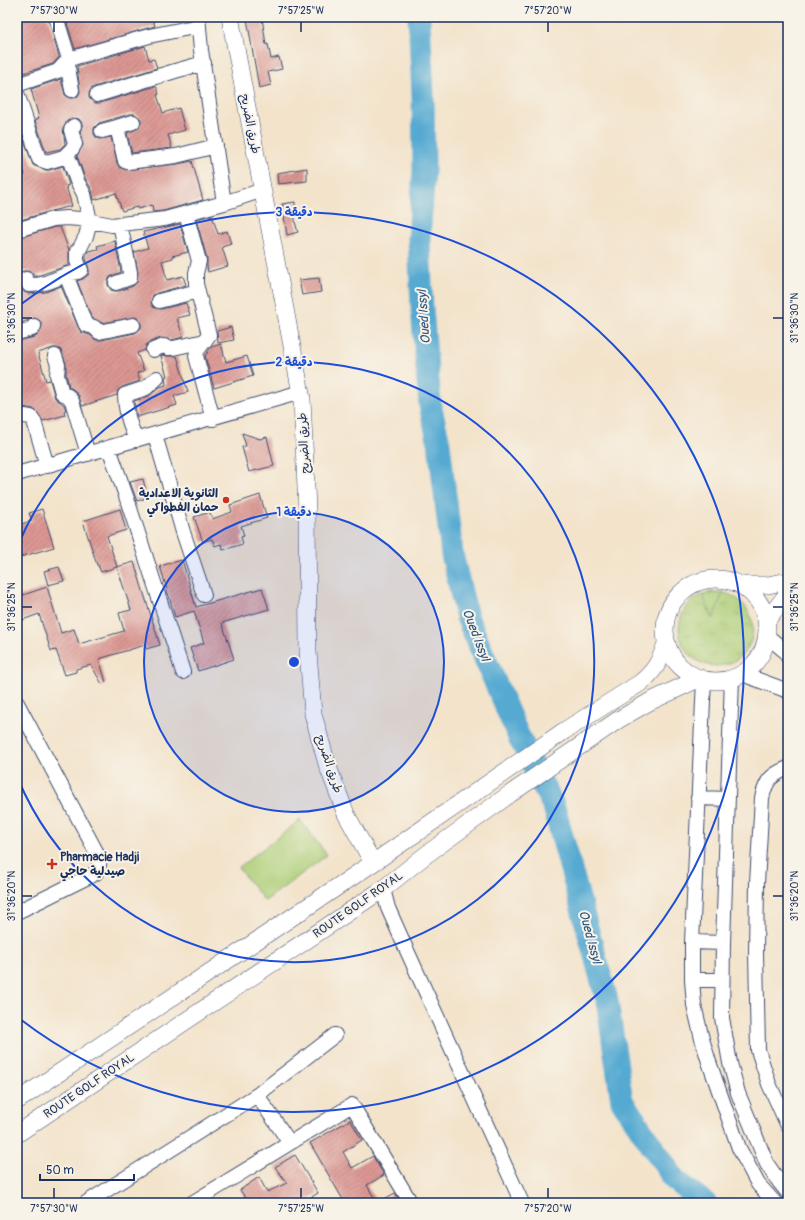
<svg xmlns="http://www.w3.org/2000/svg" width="805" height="1220" font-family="Pangolin,'Playpen Sans Arabic',sans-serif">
  <defs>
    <pattern id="grass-tufts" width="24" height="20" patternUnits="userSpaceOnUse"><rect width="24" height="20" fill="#accd75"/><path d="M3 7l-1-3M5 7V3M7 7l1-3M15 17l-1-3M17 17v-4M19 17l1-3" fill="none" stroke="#93b068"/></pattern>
    <pattern id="building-hatch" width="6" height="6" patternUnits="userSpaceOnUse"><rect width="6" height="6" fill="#dc9793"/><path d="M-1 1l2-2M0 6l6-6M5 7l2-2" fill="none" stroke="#b27c7b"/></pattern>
  </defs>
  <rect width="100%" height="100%" fill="#f7f3e8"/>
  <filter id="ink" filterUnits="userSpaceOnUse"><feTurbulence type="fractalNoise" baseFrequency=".025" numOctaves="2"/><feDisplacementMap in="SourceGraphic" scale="8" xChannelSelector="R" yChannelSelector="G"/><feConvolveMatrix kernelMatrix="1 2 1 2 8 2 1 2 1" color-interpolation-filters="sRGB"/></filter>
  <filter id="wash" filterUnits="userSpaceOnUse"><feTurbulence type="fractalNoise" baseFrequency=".012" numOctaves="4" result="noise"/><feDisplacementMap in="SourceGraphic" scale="16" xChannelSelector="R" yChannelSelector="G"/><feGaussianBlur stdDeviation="0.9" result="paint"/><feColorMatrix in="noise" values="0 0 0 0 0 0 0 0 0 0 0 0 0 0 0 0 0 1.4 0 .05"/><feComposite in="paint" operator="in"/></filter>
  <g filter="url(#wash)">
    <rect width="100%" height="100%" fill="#f3e3cb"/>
    <path fill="url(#grass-tufts)" stroke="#647e6a" d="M679 629a37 37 0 1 1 74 0a37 37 0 1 1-74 0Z"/>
    <path fill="#accd75" stroke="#647e6a" d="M723,592L713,619L702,594Z
      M300,820L327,855L265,901L238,868Z"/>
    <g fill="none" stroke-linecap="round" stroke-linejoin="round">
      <path stroke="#56aad2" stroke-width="23" d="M419,17L423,94L424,170L419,238L422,308L430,405L439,443L452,554L467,617L518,735L554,807L607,1000L622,1101L675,1180L705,1203"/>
    </g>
    <g id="blocks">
      <path fill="url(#building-hatch)" d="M17,17H48L59,57L53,64L17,75Z
        M65,17H152L155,26L75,49Z
        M258,17H262L266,45L268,44L271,59L279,57L282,69L268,72L271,85L259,88L247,19Z
        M145,46L149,60L154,59L157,68L94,87L91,89L89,93V98L95,103H100L156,86L159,94L157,95L163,113L179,108L185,130L168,135L172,148L132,153L127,133L139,128L141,123V119L135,114H130L99,123L94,128V134L96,137L100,139L111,137L117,163L119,167L125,170L177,164L192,161L203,200L163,211L153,212L152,205L138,209L137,207L122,211L116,193L94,200L92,190L85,178L77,156L83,145L80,132L82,127V123L79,119L75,118L67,121L63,129L65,144L60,149L46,152L35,120L39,118L31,89L61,79L65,95L70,98H74L78,96L80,92L77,66Z
        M21,132L33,165L44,170H49L63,166L69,185L66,186L72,206L51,211L17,221V178L25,175L19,154L17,155V133Z
        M307,168V181L278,184L277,173Z
        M295,202V222L298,232L287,235L282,204Z
        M212,215L218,234L227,231L231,244L222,247L228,266L208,272L207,266V259L196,219Z
        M180,224L188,252L172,256L173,258L162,261L167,280L183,276L186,285L157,293L153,295L151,303L153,307L161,309L186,303L190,315L177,318L183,337L172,340L161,338L150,342L146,345L145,350L137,353L144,371L137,373L140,381L122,387L118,390L117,395L82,406L79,396L74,390L69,387L66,374V363L61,350L57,348H53L38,353L46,381L50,380L55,398L64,405L66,410L64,411L65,415L43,421L37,412L33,409L23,407L18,405L17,401V341L35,337L39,334L42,326L41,322L35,318L17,324V238L55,227H60L69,250V265L37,276H34L31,272L27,271H23L19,275L18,279V283L24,292L29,294L46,292L61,286L79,329L81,332L90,335L96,340H101L135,333L141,328V324L139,319L135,317L102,323L92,318L77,281L83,279L89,274V270L86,259V255L88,251L98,249L97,246L115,241L121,272L110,277L108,281V285L111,290L115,291H119L133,286L137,282L138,272L134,252L148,248L143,232Z
        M319,278L321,292L302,295L299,280Z
        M231,327L234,340L218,343L217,331Z
        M221,344L226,362L247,356L253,376L214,388L205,356L211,347Z
        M163,355L168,356H177L188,392L174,396L177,405L137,417L134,401L149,396L160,387L166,385L165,377L167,376L161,356Z
        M242,433L260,439L267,437L274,466L249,472L242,447L246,446Z
        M143,479L146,492L142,493L144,499L137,501L130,482Z
        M260,495L267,518L241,526L244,536L241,537L243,544L223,550L221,544L215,546L212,539L203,542L194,517L210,512L212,519L232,512L230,505Z
        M42,509L54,547L17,558V525L32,521L29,513Z
        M120,509L126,530L107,536L117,567L101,572L98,565H97L83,521Z
        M182,560L196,607L262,588L269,609L222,623L234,659L198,671L190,648L204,643L194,611L175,617L160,566Z
        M134,562L160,645L146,649L145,645L99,659L106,682L102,684L91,665L76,669V672L65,675L56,650L51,651L39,614L17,622V597L47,587L61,633L74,629L79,644L124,631L119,613L131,610L117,567Z
        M59,567L64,581L48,585L44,571Z
        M350,1120L362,1140L343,1152L352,1168L373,1156L384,1175L367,1185L377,1203L395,1193L401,1203H345L310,1143Z
        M295,1155L318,1193L302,1203H249L240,1190L259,1177L267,1192L287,1183L275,1167Z"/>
    </g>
  </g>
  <g filter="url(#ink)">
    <use href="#blocks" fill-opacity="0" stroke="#3b4a6e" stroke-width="1"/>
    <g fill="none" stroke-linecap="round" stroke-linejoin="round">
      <g stroke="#3b4a6e" stroke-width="16">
        <path id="minor" d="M56,17L69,59L68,68L72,90
          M198,17L201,50L224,203
          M17,85L58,71L69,59L149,36L199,26
          M17,93L39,159L47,162L64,157L70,161L77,181L84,194L90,221L86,236L80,248L77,251V261L81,270L78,272L68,274V280L85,323L86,325L94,327L99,332L133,325
          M97,95L175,71L204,63
          M133,122L117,127L125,161L128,162L176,156L216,146
          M102,131L117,127
          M64,157L72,149L75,144L71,130L74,126
          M186,214L199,261L196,273V284L209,335L197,351L196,356L213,419
          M17,230L53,219L67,218L80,219L112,225L165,219L224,203L263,190
          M26,279L29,285C42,286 56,279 68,274
          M116,283L130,278V272L120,224
          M159,301L198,291
          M17,333L32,329L34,326
          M153,350L164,346L168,348H173L205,341
          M55,356L58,365L57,375L62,393L68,396L72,401L88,454
          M17,413L18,415L31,417L34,421L47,466
          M155,435L183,532L204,595
          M136,440C130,426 125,411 125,395L146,388L157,378
          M109,448L126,496L183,672
          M17,474L301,392
          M767,636L785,651L788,657
          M742,674L788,691
          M732,678L723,943L722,1018L730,1063L738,1093L767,1164L780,1183L788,1193
          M704,679L692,942V980L694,1005L702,1039L709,1062L739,1148L758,1184L775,1203
          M17,703L99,857V865L96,873L17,912
          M788,768C771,775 766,780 762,798L757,883L756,953L758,1050L769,1084L788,1126
          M698,798L728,799
          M383,889L388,908L404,944L522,1203
          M692,942L723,943
          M692,980H722
          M257,1095L290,1143
          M86,1203L257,1095L335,1035
          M192,1203L352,1105L411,1203"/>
      </g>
      <g stroke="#3b4a6e" stroke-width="18">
        <path id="tertiary" d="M230,17L302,399L307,510L308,652L313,714L327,764L346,814L373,863
          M665 630a51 51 0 1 1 102 0a51 51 0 1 1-102 0Z
          M742,585H768L788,581
          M767,620L788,593
          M17,1101L373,863L564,731L640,683C654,672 661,660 666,643
          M17,1134L383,889L427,854L510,794L618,720L649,702L700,678"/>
      </g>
      <use href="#minor" stroke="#fff" stroke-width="14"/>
      <use href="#tertiary" stroke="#fff" stroke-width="17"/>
    </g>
  </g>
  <path fill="none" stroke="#1b2f5e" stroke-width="1.5" d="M54,22V32M301,22V32M548,22V32M22,318H32M773,318H783M22,607H32M773,607H783M22,896H32M773,896H783M54,1188V1198M301,1188V1198M548,1188V1198"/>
  <circle cx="294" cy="662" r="150" fill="#1d4ed8" fill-opacity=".12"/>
  <g fill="none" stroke="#1d4ed8" stroke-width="2">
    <circle cx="294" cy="662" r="150"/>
    <path d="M18 545A300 300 0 1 1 18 779"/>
    <path d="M20 305A450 450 0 1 1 20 1019"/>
  </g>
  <g fill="#c8321e" stroke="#f7f3e8" stroke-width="1.5">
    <circle cx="226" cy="500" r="4"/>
    <path d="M50 858h4v4h4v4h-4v4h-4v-4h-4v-4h4z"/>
  </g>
  <g text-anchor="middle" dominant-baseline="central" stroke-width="4" stroke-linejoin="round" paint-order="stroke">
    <g font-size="12" fill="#1b2f5e" stroke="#f7f3e8">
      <text transform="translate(250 124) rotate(79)">طريق الضريح</text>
      <text transform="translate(304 443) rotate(-93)">طريق الضريح</text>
      <text transform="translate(329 764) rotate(72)">طريق الضريح</text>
      <text transform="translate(358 905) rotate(-35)">ROUTE GOLF ROYAL</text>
      <text transform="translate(89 1086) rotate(-34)">ROUTE GOLF ROYAL</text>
    </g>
    <g font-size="12" font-weight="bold" fill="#1b2f5e" stroke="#f7f3e8" text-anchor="end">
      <text x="218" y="493">الثانوية الاعدادية<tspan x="218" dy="14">حمان الفطواكي</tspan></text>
      <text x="60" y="857" text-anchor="start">Pharmacie Hadji<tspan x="60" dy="14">صيدلية حاجي</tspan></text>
    </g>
    <g font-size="13" font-style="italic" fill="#2d5481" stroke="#f7f3e8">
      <text transform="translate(424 317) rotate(-94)">Oued Issyl</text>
      <text transform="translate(476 635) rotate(69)">Oued Issyl</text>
      <text transform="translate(590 937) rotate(75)">Oued Issyl</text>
    </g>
  </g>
  <circle cx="294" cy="662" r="6" fill="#1d4ed8" stroke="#f7f3e8" stroke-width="2"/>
  <g font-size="12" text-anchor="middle" font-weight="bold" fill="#1d4ed8" stroke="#f7f3e8" stroke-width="4" stroke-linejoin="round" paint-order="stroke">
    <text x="294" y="216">3 دقيقة</text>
    <text x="294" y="366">2 دقيقة</text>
    <text x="294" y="516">1 دقيقة</text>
  </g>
  <rect width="805" height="1220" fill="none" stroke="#f7f3e8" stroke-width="44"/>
  <path d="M40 1174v6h94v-6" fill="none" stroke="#1b2f5e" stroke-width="2"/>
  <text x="46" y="1174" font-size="12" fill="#1b2f5e" stroke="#f7f3e8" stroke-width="3" paint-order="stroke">50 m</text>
  <rect x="22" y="22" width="761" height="1176" fill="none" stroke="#1b2f5e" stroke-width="1.5"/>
  <g font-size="10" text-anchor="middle" fill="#1b2f5e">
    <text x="54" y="14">7°57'30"W</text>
    <text x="301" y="14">7°57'25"W</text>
    <text x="548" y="14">7°57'20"W</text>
    <text transform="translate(11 318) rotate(-90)" y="4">31°36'30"N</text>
    <text transform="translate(794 318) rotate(-90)" y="4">31°36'30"N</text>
    <text transform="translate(11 607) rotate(-90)" y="4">31°36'25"N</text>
    <text transform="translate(794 607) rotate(-90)" y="4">31°36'25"N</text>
    <text transform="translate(11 896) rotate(-90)" y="4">31°36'20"N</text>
    <text transform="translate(794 896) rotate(-90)" y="4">31°36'20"N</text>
    <text x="54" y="1212">7°57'30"W</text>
    <text x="301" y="1212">7°57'25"W</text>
    <text x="548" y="1212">7°57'20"W</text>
  </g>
</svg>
